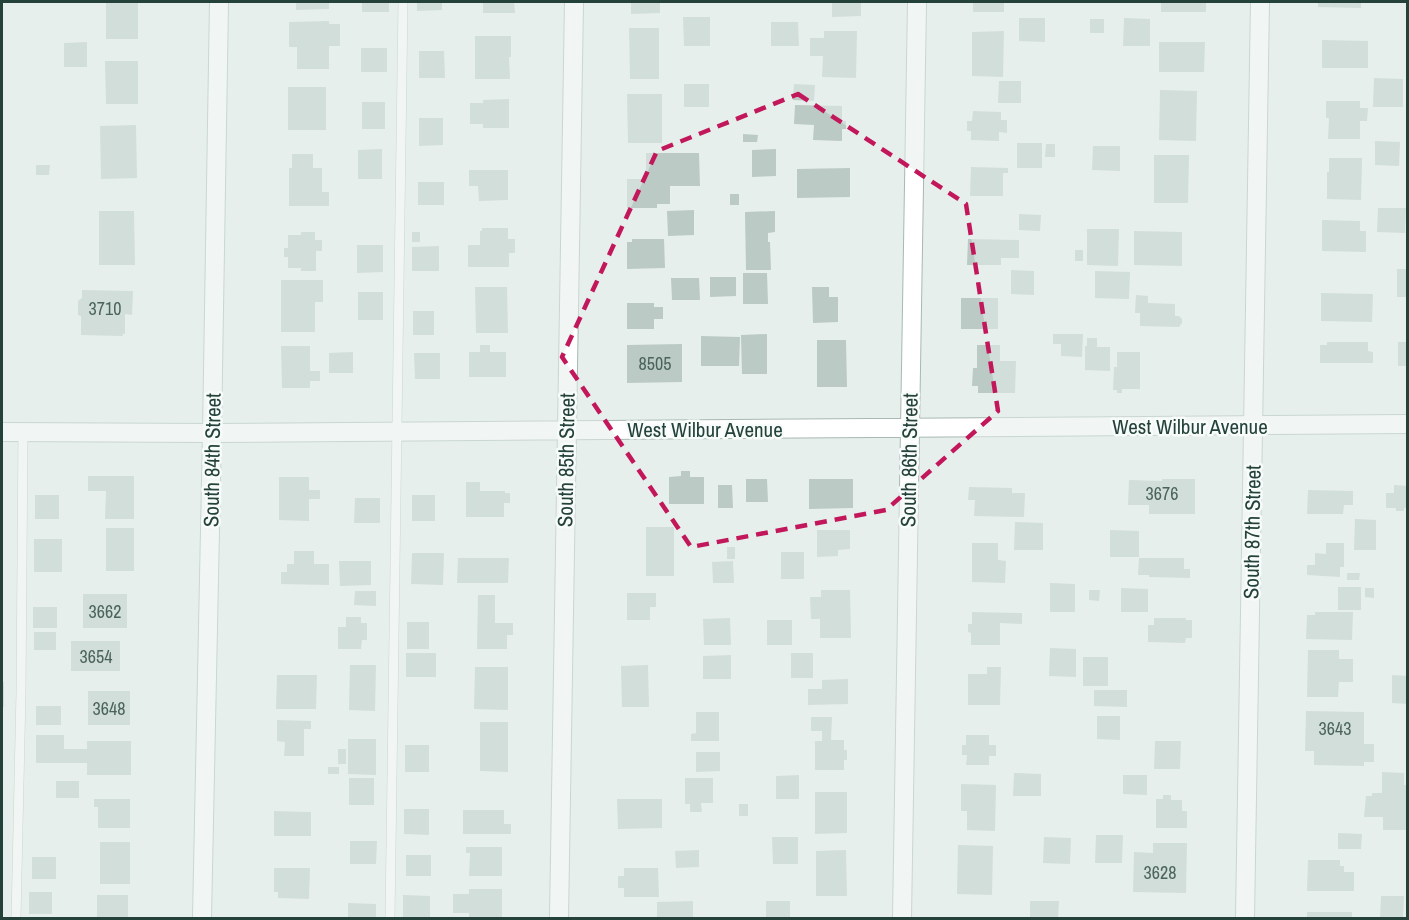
<svg xmlns="http://www.w3.org/2000/svg" width="1409" height="920" font-family="'Archivo Narrow',sans-serif">
  <rect width="100%" height="100%" fill="#e6efeb"/>
  <path fill="#bbcac4" d="M106,2H138V39H106Z
    M296,2H329V9L296,10Z
    M362,2H389V12H362Z
    M417,2H442V10L417,11Z
    M483,2H514L515,13H483Z
    M631,2H660V13L631,14Z
    M832,2H861V16L832,17Z
    M973,2H1004V12H973Z
    M1161,2H1206V12H1161Z
    M1318,2H1361V8L1318,7Z
    M683,17H710V46H684Z
    M1019,18H1045V42L1019,41Z
    M1124,18L1150,19V46H1123Z
    M1090,19H1104V33H1090Z
    M329,21V24H340V46H329V69H297V47H289V22Z
    M771,22H798L799,46H771Z
    M629,28H659V79H630Z
    M824,31H857L856,78L822,77L823,56H810V38H824Z
    M1004,31L1003,77L972,76V32Z
    M475,36H511V57H509L510,79H475Z
    M1322,40L1368,41V68H1322Z
    M87,42V67H64V43Z
    M1159,42H1205L1204,72H1159Z
    M361,48H387V72H361Z
    M419,51H444L445,78H419Z
    M105,61H138V104H106Z
    M1374,78L1403,79V107H1373Z
    M999,81H1021V103H998Z
    M684,84H709V107H684Z
    M794,84L815,85L814,101L793,100Z
    M288,87H326V130H288Z
    M1160,90L1197,91L1196,141L1159,140Z
    M627,94H662V143H628Z
    M509,99V128H483V124H470V103H483V100Z
    M1326,101H1360V108H1368L1367,121H1360V139H1328L1329,118H1326Z
    M362,102H385V129H362Z
    M795,105L842,106V121H846V129H842V141L813,140L814,125L794,124Z
    M973,111L1001,112V120H1007V133L999,132V141L971,140V131H967V121H972Z
    M419,118H443V145L419,146Z
    M136,125L137,178L101,179L100,126Z
    M743,134L758,135L757,142H743Z
    M1375,141L1400,142L1399,166L1375,165Z
    M1017,143H1042V168H1017Z
    M1046,144H1055V157H1045Z
    M1093,146H1120V171L1092,170Z
    M382,149V179H358V150Z
    M776,149V176L752,177V150Z
    M646,153H699L700,186H670V204H657V208H627V179H646Z
    M292,154H313V168H322V192H329V206H289V168H292Z
    M1154,155H1189L1188,203H1154Z
    M1329,158H1362L1361,200L1327,199V172H1329Z
    M36,165H50L49,175H36Z
    M971,167L1008,168V173H1003V196H970Z
    M850,168V197L797,198V169Z
    M469,170H508V200L479,201L478,186H469Z
    M418,182H444V205H418Z
    M730,194H739V205H730Z
    M1378,208H1406L1405,233L1377,232Z
    M694,210V235L668,236L667,211Z
    M99,211H134L135,265H99Z
    M775,211V232L768,233V242H770L771,270H746L745,212Z
    M1019,214L1041,215L1040,231L1019,230Z
    M1322,220L1360,221V231H1366V252L1322,251Z
    M482,228H508V239H515V253H509V267H468V245H480V231H482Z
    M1087,229H1119L1118,266L1087,265Z
    M1134,231L1182,232V266L1134,265Z
    M301,232H315V240H322V251H316V271H301V268H288V257H284V248H288V235H301Z
    M412,232H420V242H412Z
    M632,239H664L665,268L627,269V242H632Z
    M968,239L1019,240V258H1001V265H967Z
    M357,245H383V272L357,273Z
    M439,246V271H412V247Z
    M1075,250H1083V261H1075Z
    M1397,269H1408V297H1397Z
    M1011,270L1034,271V295L1011,294Z
    M1095,271L1130,272L1129,299L1095,298Z
    M743,273H767L768,304H743Z
    M710,277H736V296L710,297Z
    M671,278H699L700,300H672Z
    M281,280H323V302H315V332H281Z
    M475,287H507L508,333H476Z
    M812,287H829V297H838V322L813,323Z
    M82,290L133,291L132,315L125,314V334H122L123,336L81,335V316L78,315V301L82,298Z
    M358,292H383V320H358Z
    M1321,293L1373,294L1372,322L1321,321Z
    M1136,295L1148,296V303L1175,304V316H1179L1182,319V323L1179,327L1140,326V313H1135Z
    M961,298H998V329H961Z
    M627,303H654V307H663V319H654V329H627Z
    M413,311H434V335H413Z
    M767,334V374H742L741,335Z
    M1053,334H1083L1082,357L1061,356V344H1053Z
    M701,336L740,337L739,366H701Z
    M1087,338H1097V347H1110V371L1085,370V346H1087Z
    M817,340H846L847,387H817Z
    M1327,342H1368V351L1373,352V363H1320V345H1327Z
    M1398,342H1408V366H1398Z
    M682,344V382L627,383V345Z
    M480,345H490V352H506V377H469V352H480Z
    M977,345H1000V361H1016L1015,393H978V386H972L973,368H977Z
    M281,346H310V371H320V381H310V388H282Z
    M353,352V373H329V353Z
    M1117,352H1140V389H1122V393H1117V390H1113L1114,367H1117Z
    M414,353H440V379H415Z
    M681,471H690V477H704V504H669V477L681,476Z
    M88,476H134V519H105L106,491H88Z
    M279,477H309V490H320V499H309V521L279,520Z
    M746,479H767L768,502H746Z
    M809,479H853V508L809,509Z
    M1162,479H1195V514H1149V505H1128L1129,480L1162,481Z
    M466,482H480V491H505V493H510V503H504V517H466Z
    M718,485H732L733,508H718Z
    M1394,485L1408,486V508H1404V511H1396V508H1386V493H1394Z
    M969,487L1012,488V493H1025L1024,517L974,516L975,500H968Z
    M1308,490L1353,491V505H1344L1343,514H1307Z
    M35,495H59V519H35Z
    M412,495H435V521H412Z
    M355,498H380V523H354Z
    M1355,519L1376,520V550H1354Z
    M1015,522L1043,523V550H1014Z
    M646,527H674V576H646Z
    M106,528H134V571H106Z
    M817,530H850V549L838,550V556L817,557Z
    M1110,530L1139,531V557H1110Z
    M34,539H62V572H34Z
    M972,543H998V560L1006,561L1005,583L972,582Z
    M1326,543H1344V567H1340V577L1307,575V565H1315V553L1326,554Z
    M727,547H735V559H727Z
    M294,551H314V564H329V585L281,584V572H287V564H294Z
    M781,552H804V579H781Z
    M412,553H444L443,585L411,584Z
    M458,558H509L508,583H457Z
    M1139,558H1184V569H1190V578L1149,577V575H1138Z
    M339,561H371V585L340,586Z
    M733,561L734,583H713L712,562Z
    M1347,573H1360L1359,580H1347Z
    M1050,583L1075,584V612H1050Z
    M1338,587H1361V610H1338Z
    M1121,588L1148,589V612H1121Z
    M1365,588H1374V598L1365,597Z
    M821,590H850L851,638H820V619H811L810,597H821Z
    M1089,590H1100L1099,601L1089,600Z
    M355,591H376V606L354,605Z
    M627,593H656V607H650V620H627Z
    M83,594H127V628H83Z
    M478,595H495V623H513V635H507V649H477Z
    M33,607H57V628H33Z
    M972,612L1022,613V624L1000,623V645H971V633L968,632V624H972Z
    M1315,612H1353L1352,640L1306,639L1307,615H1315Z
    M346,617H361V623H367V640H362L361,649H338V627H346Z
    M730,618L731,645H704L703,619Z
    M1154,618H1186L1185,620H1192V638H1186L1185,643L1148,642V625H1154Z
    M767,620H792V645H767Z
    M407,622H429V649H407Z
    M34,632H56V650H34Z
    M71,641H120V671H71Z
    M1050,648L1076,649V677L1049,676Z
    M1308,650H1339V659H1353V682H1339L1338,697H1307Z
    M406,653H436V677H406Z
    M791,653H813V678H791Z
    M731,655V679H703V656Z
    M1083,657H1108V686H1083Z
    M350,665H376L375,711L349,710Z
    M648,665L649,707H622L621,666Z
    M475,667H508V710L474,709Z
    M987,667H1001L1000,705H968V674H987Z
    M277,675H317L316,709H276Z
    M1392,675L1408,676V704L1392,703Z
    M848,679V704L808,705V689H822V680Z
    M2,682H4V707H2Z
    M1094,690H1127V707L1094,706Z
    M88,691H130V725H88Z
    M36,706H61V725H36Z
    M1306,711L1364,712V744H1374V762H1364V766L1314,765V751H1305Z
    M696,712H719V741H691V734L696,733Z
    M1097,716H1120V740L1097,739Z
    M811,717H832L831,740H844V750H847V760H844V770H815V741H822V731H811Z
    M277,720L311,721V729H304V756H284L285,742L277,741Z
    M480,722H508V772L480,771Z
    M36,735H64V749H87V741H131V775H87V763H36Z
    M966,735H989V745H996V756H989V765H966L967,755H962V745H966Z
    M348,739H376V775L348,774Z
    M1155,741H1181L1180,769H1154Z
    M405,745H429V772H405Z
    M338,749H346V764H338Z
    M696,752H720V771L696,772Z
    M328,767H339V774H328Z
    M1382,772L1404,773V785H1408L1407,830H1383V817H1364L1366,796H1372V793H1382Z
    M1014,773L1041,774V796H1013Z
    M799,775V799H776V776Z
    M1123,775H1147V795L1123,794Z
    M349,778H374V805H349Z
    M685,778H713V803H701L702,812H690V804H685Z
    M56,781H79V798H56Z
    M961,784L996,785L995,831L967,830V811H961Z
    M815,792H847V833L815,834Z
    M1163,795H1171V800H1182V811H1187V828H1156V799H1163Z
    M94,799H130V828H98V807H94Z
    M617,799H662V828L618,829Z
    M739,804H748V816H739Z
    M404,809H429V835L404,834Z
    M463,810H504V824H511V834H463Z
    M274,811L311,812V836H274Z
    M1338,833L1362,834L1361,849H1338Z
    M1096,835H1123L1122,863H1095Z
    M772,837H798V864H773Z
    M1044,837L1071,838L1070,864L1043,863Z
    M350,841H377L376,864H350Z
    M100,842H130V884H100Z
    M1153,843H1187L1186,893L1133,892L1134,852L1153,853Z
    M958,845L993,846L992,895L957,894Z
    M466,847H502V876H469L470,853H466Z
    M699,850V867L676,868L675,851Z
    M846,850L847,896H816V851Z
    M406,855H431V876H406Z
    M32,857H56V879H32Z
    M1308,860H1340V866H1344V872H1354V891H1307Z
    M274,868H310L309,899L278,898V892H274Z
    M624,868H658L659,897H624V888H618V876H624Z
    M469,889H502V917H469V913H453V894H469Z
    M29,892H52V914H29Z
    M97,895H128V918H97Z
    M403,895L430,896V918H403Z
    M1381,896H1404L1403,918H1380Z
    M693,901V918H657V902Z
    M766,901H790V918H766Z
    M1030,901H1059L1058,918H1030Z
    M348,903L376,904V918H348Z
    M1307,912H1352V918H1307Z"/>
  <g fill="none" stroke-linecap="round" stroke-linejoin="round">
    <g stroke="#a8b8b2" stroke-width="10">
      <path id="lane" d="M16,918L21,692L23,432
        M390,918L403,2"/>
    </g>
    <g stroke="#a8b8b2" stroke-width="20">
      <path id="street" d="M2,432L212,433L1408,424
        M559,918L574,2
        M902,918L917,2
        M1245,918L1260,2"/>
    </g>
    <g stroke="#a4bbb3" stroke-width="20">
      <path id="secondary" d="M202,918L212,433L219,2"/>
    </g>
    <use href="#lane" stroke="#fff" stroke-width="9"/>
    <use href="#street" stroke="#fff" stroke-width="18"/>
    <use href="#secondary" stroke="#fff" stroke-width="18"/>
  </g>
  <path d="M0 0H1409V920H0ZM798,94L966,204L998,411L886,510L691,547L562,357L657,151Z" fill="#e6efeb" fill-opacity=".55" fill-rule="evenodd"/>
  <path fill="none" stroke="#c2185b" stroke-width="4.5" stroke-dasharray="12 8" stroke-linejoin="round" d="M798,94L966,204L998,411L886,510L691,547L562,357L657,151Z"/>
  <g text-anchor="middle" dominant-baseline="central" stroke-width="5" stroke-linejoin="round" paint-order="stroke">
    <g font-size="18" fill="#4a645c">
      <text x="105" y="308">3710</text>
      <text x="655" y="363">8505</text>
      <text x="1162" y="493">3676</text>
      <text x="105" y="611">3662</text>
      <text x="96" y="656">3654</text>
      <text x="109" y="708">3648</text>
      <text x="1335" y="728">3643</text>
      <text x="1160" y="872">3628</text>
    </g>
    <g font-size="21" fill="#24423a" stroke="#f7fbf9">
      <text x="1190" y="426">West Wilbur Avenue</text>
      <text x="705" y="429">West Wilbur Avenue</text>
      <text transform="translate(212 460) rotate(-89)">South 84th Street</text>
      <text transform="translate(566 460) rotate(-89)">South 85th Street</text>
      <text transform="translate(909 460) rotate(-89)">South 86th Street</text>
      <text transform="translate(1252 532) rotate(-89)">South 87th Street</text>
    </g>
  </g>
  <rect width="1409" height="920" fill="none" stroke="#24423a" stroke-width="6"/>
</svg>
